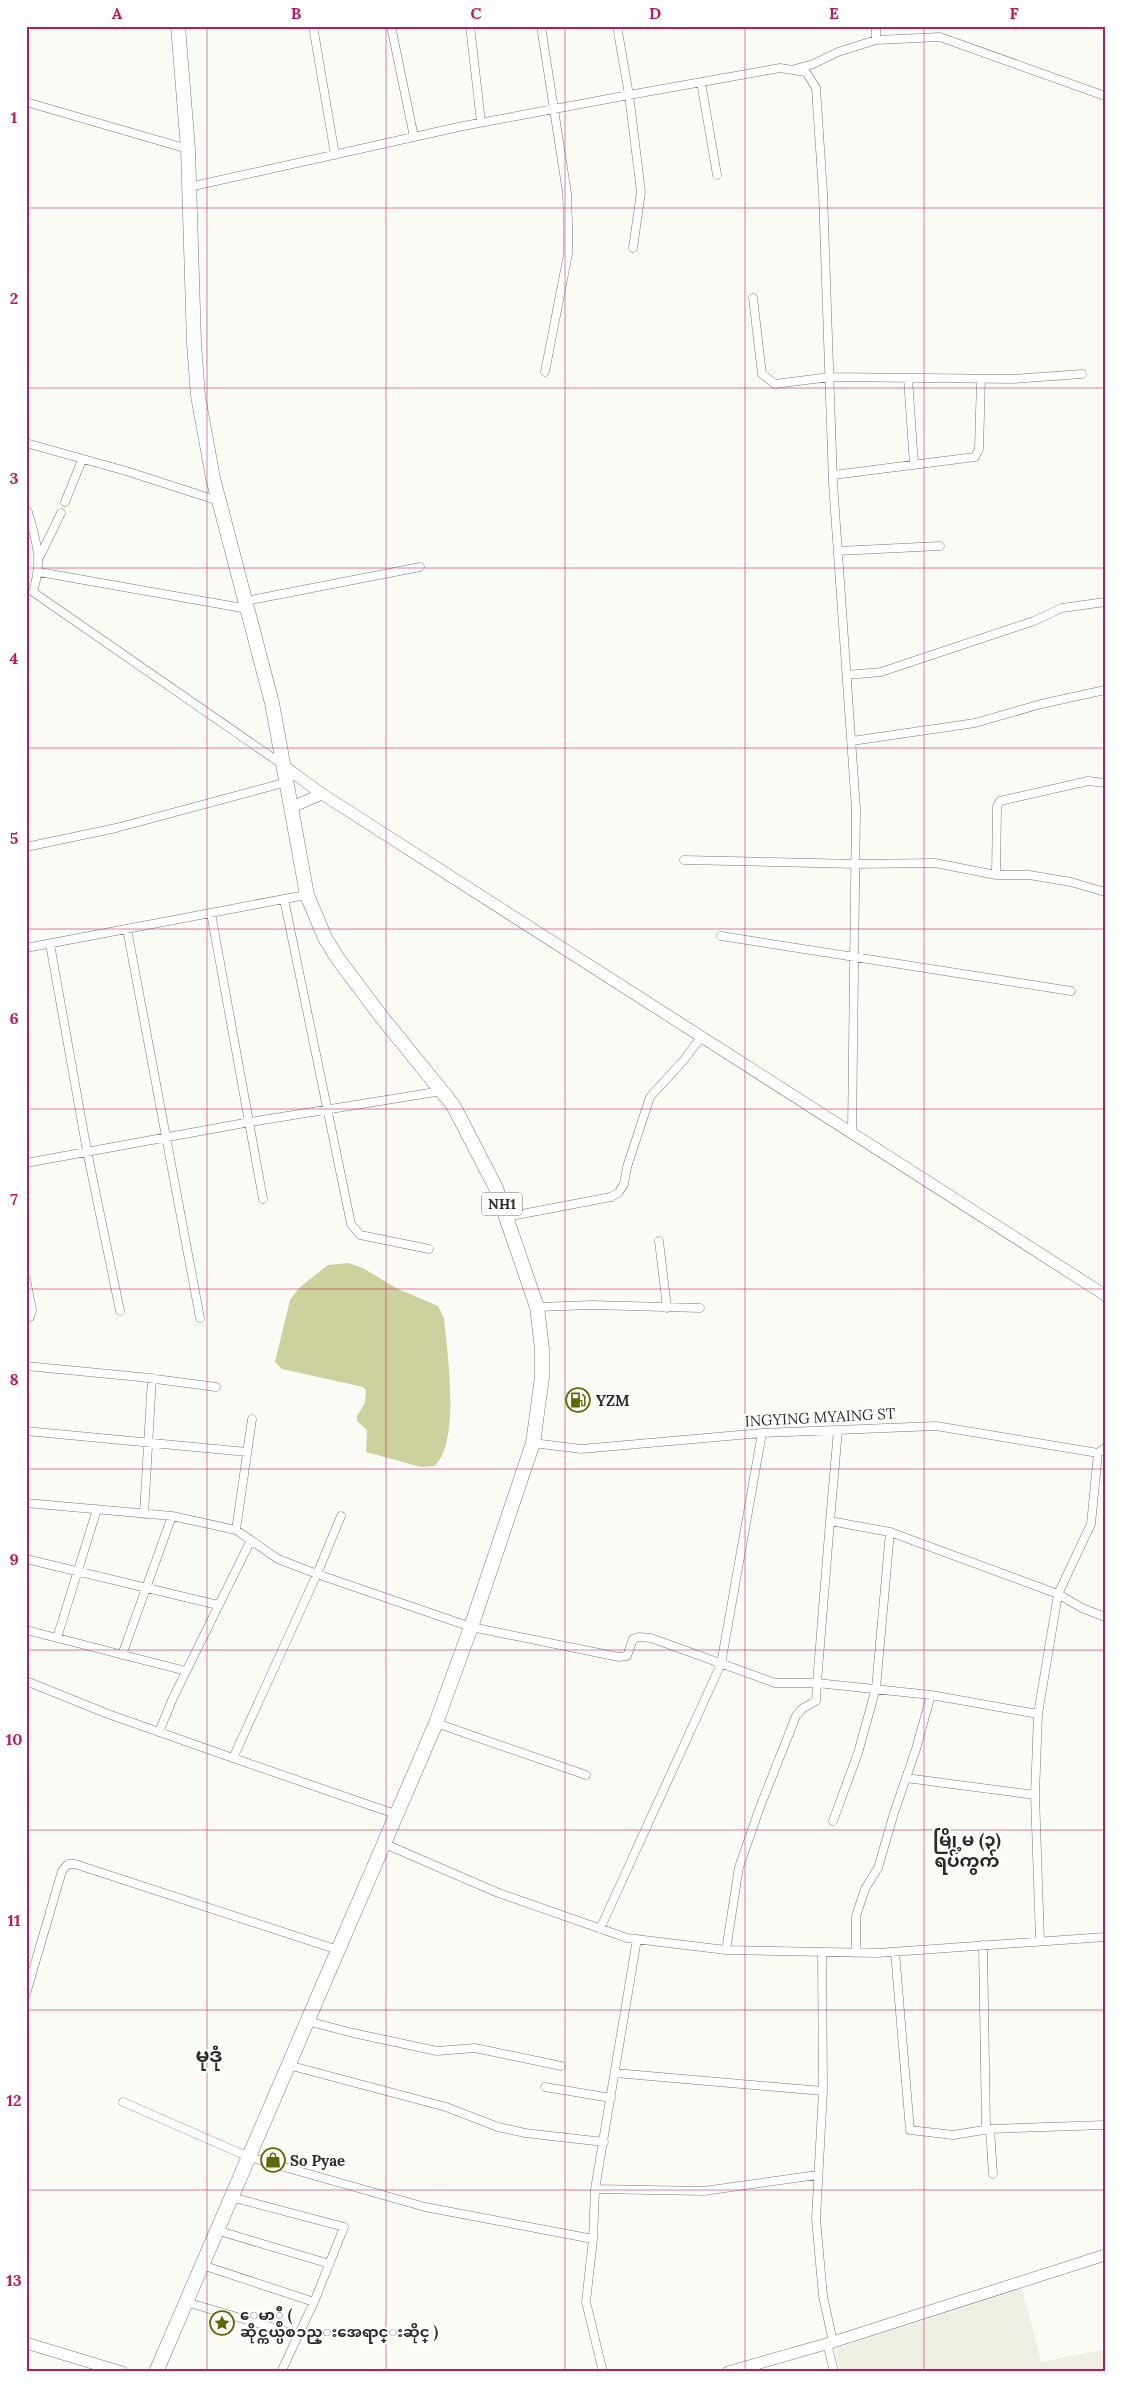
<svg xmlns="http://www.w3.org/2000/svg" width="1131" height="2398" font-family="Lora,'Noto Sans Myanmar',serif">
  <rect width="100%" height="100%" fill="#fafbf5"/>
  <path fill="#eeefe2" d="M1022,2289L1041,2362L1105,2349V2372H841L836,2348Z"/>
  <path fill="#ccd19d" d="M348,1263L363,1268L396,1288L438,1306L444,1318C447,1350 461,1444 434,1466L421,1467L366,1452L367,1430L357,1421V1416L365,1403L366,1390L363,1387L282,1369L275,1362L290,1300L299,1288L328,1265Z"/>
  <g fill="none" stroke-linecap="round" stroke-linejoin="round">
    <g stroke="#797975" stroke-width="9">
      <path id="minor" d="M313,26L335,155
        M391,26L414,137
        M470,26L481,122
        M541,26L567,193L568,224V254L545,372
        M617,26L629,95L641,192L633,248
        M876,26V40
        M795,69L813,64L838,52L876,40L940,37L1105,96
        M701,82L717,175
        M26,102L188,149
        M189,187L463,126L629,95L780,68L806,72L816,88L823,193L833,483L856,809L852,1132
        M753,298L762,374L775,384L830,377L1014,379L1082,374
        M908,378L914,465
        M26,443L126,471L219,501
        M833,475L975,457L979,449L981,379
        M65,502L82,460
        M28,512C37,545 43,558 33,592L283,765
        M838,551L940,546
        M40,556L61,513
        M39,572L248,609
        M246,601L420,567
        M847,675L881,672L1034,621L1062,608L1105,602
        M852,741L975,723L1041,704L1105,690
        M26,847L116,828L287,782
        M684,860L855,864L935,863L996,875H1029L1071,882L1105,892
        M996,875L997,807L1000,801L1088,781L1105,783
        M307,895L284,899L351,1224L360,1235L429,1249
        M211,913L263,1199
        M127,929L200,1318
        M721,936L1071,991
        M50,944L87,1151L120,1311
        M26,948L284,899
        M26,1163L250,1122L442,1091
        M506,1217L611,1197L619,1192L624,1184L627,1167L650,1097L683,1061L702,1036
        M659,1241L667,1308
        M26,1279L32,1310L30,1317L26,1319
        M537,1307L592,1305L700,1308
        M26,1366L140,1377L216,1387
        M26,1431L247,1452
        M533,1443L581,1449L762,1433L936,1426L1098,1453L1105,1448
        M26,1503L172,1516L236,1530L278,1559L317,1574L471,1627L619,1657L627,1656L633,1639L639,1637L651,1638L775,1683H817L816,1701L803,1708L796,1716L760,1807L739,1867L726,1950
        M144,1514L152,1378
        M341,1516L317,1574L233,1758L398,1815
        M830,1521L838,1430
        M236,1530L252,1419
        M26,1559L218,1605
        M26,1630L186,1671
        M57,1638L97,1509
        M122,1655L172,1516
        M26,1681L108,1714L233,1758
        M1038,1714L931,1695L817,1683L830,1521L890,1532L1058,1594L1082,1608L1105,1617
        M436,1723L586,1775
        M159,1732L173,1698L251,1540
        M906,1778L1035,1795
        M833,1821L858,1753L876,1688L890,1532
        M385,1844L496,1892L627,1938L726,1950L877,1953L1105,1937
        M600,1929L721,1664L762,1433
        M1040,1941L1035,1795L1038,1714L1058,1594L1091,1524L1098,1453
        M983,1945L986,2127L990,2129L993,2174
        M822,1952L823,2091L816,2219L823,2296L833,2342
        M895,1952L910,2130L953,2135L990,2129L1105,2125
        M856,1953V1916L865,1889L878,1868L894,1813L916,1749L931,1695
        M26,1994L62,1871L68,1864H75L338,1950
        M307,2021L353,2033L437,2051L475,2048L561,2066
        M288,2065L446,2107L498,2127L525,2133L604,2142
        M615,2073L823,2091
        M545,2087L611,2098
        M123,2102L249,2157L425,2207L593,2239
        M595,2189L704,2191L817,2175
        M231,2197L344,2227L314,2302L281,2372
        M216,2230L330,2264
        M202,2265L314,2302
        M186,2302L298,2335
        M827,2343L834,2372
        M603,2372L586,2302L593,2239L595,2189L637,1939"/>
    </g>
    <g stroke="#797975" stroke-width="12">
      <path id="secondary" d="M284,766L322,794L1105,1295
        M292,807L322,794
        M26,2343L122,2372
        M728,2372L833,2342L1105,2255"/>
    </g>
    <g stroke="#797975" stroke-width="15">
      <path id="trunk" d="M156,2372L436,1723L471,1627L533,1443L542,1377V1349L537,1307L496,1188L453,1105L380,1015L338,959L325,938L307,895L272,703L213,478L198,396L194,343L188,149L178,26"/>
    </g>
    <use href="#minor" stroke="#fff" stroke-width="8"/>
    <use href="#secondary" stroke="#fff" stroke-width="11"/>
    <use href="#trunk" stroke="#fff" stroke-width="14"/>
  </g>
  <path fill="none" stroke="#c2185b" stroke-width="1" stroke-opacity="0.55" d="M207,26V2372M386,26V2372M565,26V2372M745,26V2372M924,26V2372M26,208H1105M26,388H1105M26,568H1105M26,748H1105M26,929H1105M26,1109H1105M26,1289H1105M26,1469H1105M26,1650H1105M26,1830H1105M26,2010H1105M26,2190H1105"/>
  <defs>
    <g id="fuel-ring" transform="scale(1.25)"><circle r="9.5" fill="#fff" stroke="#626602" stroke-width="1.5"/><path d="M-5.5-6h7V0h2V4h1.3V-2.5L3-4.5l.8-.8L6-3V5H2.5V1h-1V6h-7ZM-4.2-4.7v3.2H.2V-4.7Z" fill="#626602"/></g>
    <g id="shop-ring" transform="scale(1.25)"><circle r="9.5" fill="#fff" stroke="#626602" stroke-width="1.5"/><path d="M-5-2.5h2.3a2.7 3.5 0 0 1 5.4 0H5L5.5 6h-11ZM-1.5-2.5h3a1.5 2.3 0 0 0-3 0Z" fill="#626602"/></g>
    <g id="sight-ring" transform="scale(1.25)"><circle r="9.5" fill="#fff" stroke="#626602" stroke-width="1.5"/><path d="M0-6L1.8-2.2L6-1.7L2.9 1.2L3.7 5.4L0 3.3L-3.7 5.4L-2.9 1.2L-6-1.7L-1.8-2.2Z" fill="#626602"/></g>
  </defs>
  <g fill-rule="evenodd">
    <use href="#fuel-ring" x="578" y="1400"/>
    <use href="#shop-ring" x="273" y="2160"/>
    <use href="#sight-ring" x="222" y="2323"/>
  </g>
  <g text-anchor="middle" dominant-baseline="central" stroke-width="4" stroke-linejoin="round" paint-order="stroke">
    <rect fill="#fff" stroke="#6b6b6a" stroke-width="1" x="482" y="1192.5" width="40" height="23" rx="4"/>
    <g font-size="14" font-weight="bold" fill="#2c2c2a">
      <text x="502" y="1204">NH1</text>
    </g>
    <g font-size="15" font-weight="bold" fill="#2c2c2a" stroke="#fff" text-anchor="start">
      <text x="596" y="1400">YZM</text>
      <text x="290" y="2160">So Pyae</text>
      <text x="240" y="2314">ေမာ္စီ (<tspan x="240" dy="17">ဆိုင္ကယ္ပစၥည္းအေရာင္းဆိုင္ )</tspan></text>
    </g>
    <g font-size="15" fill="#2c2c2a" stroke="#fff">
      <text transform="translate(820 1417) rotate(-3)">INGYING MYAING ST</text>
    </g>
    <g font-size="18" font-weight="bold" fill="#2b2b27" stroke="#fff">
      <text x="967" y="1839">မြို့မ (၃)<tspan x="967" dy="21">ရပ်ကွက်</tspan></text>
    </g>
    <g font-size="20" font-weight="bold" fill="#2b2b27" stroke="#fff">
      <text x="209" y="2054">မုဒုံ</text>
    </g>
  </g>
  <rect width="1131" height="2398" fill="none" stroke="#ffffff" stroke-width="55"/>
  <rect x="28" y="28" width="1076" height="2342" fill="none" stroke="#c2185b" stroke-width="2"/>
  <g font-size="16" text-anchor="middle" font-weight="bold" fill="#c2185b">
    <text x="117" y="19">A</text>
    <text x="296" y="19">B</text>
    <text x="476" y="19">C</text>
    <text x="655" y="19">D</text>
    <text x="834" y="19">E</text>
    <text x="1014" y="19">F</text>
    <text x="14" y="123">1</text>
    <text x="14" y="304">2</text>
    <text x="14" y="484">3</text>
    <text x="14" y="664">4</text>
    <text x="14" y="844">5</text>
    <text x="14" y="1024">6</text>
    <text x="14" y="1205">7</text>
    <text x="14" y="1385">8</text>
    <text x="14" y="1565">9</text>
    <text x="14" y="1745">10</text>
    <text x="14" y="1926">11</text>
    <text x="14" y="2106">12</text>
    <text x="14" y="2286">13</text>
  </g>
</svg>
